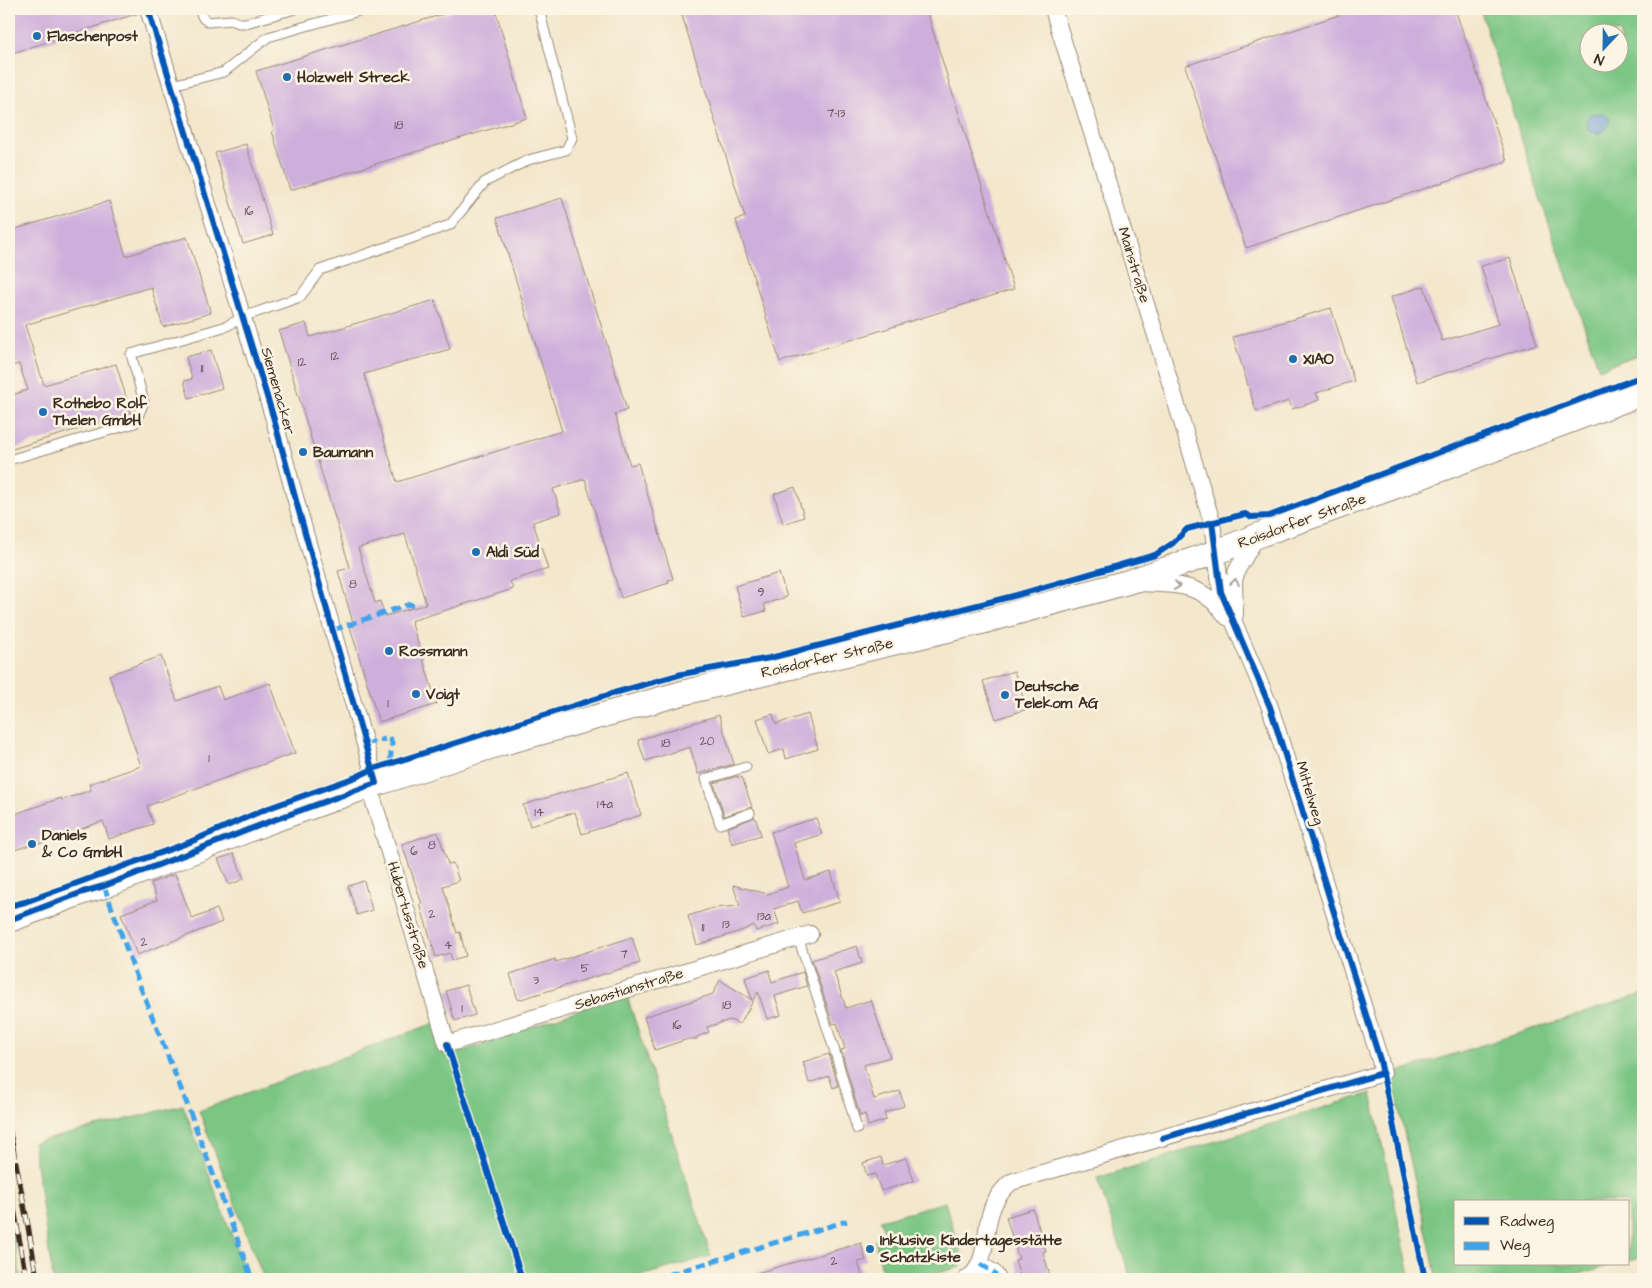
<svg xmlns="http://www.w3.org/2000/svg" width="1652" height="1288" font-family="'Architects Daughter',sans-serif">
  <rect width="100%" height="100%" fill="#fcf5e5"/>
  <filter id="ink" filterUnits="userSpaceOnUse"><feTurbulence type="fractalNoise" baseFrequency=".02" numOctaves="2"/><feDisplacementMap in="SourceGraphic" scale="10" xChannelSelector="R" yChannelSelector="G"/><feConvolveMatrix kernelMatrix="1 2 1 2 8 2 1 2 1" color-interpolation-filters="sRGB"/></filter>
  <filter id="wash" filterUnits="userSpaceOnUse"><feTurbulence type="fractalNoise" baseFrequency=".0096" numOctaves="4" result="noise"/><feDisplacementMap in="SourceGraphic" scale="20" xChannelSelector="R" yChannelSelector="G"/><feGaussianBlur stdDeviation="1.12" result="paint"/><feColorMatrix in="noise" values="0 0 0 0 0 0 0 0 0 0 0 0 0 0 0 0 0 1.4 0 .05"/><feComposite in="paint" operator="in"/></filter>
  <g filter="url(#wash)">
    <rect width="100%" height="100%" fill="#f3e7cc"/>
    <path fill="#7cc684" stroke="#5c7851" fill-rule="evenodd" d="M1480,9H1643V353L1599,369L1541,201ZM1590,32H1620V62H1590Z
      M626,993L711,1256L630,1279H264L199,1111L440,1021L447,1044L464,1051Z
      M1643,994V1257L1628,1261V1202H1456V1264H1616L1560,1279H1437L1391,1074Z
      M1371,1093L1411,1279H1131L1097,1178Z
      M183,1105L248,1279H53L33,1143Z
      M945,1202L964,1261L960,1267L917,1279H884L875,1240L885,1234L880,1220Z
      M9,1211L21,1279H9Z"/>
    <path fill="#6c9cd5" stroke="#54637a" d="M1602,113L1610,119L1608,127L1599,134L1588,130L1586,120L1591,114Z"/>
    <g id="blocks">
      <path fill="#ceafdc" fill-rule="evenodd" d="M9,9H138L139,13L9,54Z
        M460,9H495L527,118L290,190L272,131L274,130L256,71Z
        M680,9H926L1014,289L780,362L736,220L745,217Z
        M1357,9H1455L1507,161L1246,248L1185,66Z
        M246,144L273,235L243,244L215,153Z
        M562,198L627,410L615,414L630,465L638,463L673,579L668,580L669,583L621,598L585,479L553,489L561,513L533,522L548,569L510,581L513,589L411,621L437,704L379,722L350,627L354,626L338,571L350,568L279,331L306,323L310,337L435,300L450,349L364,374L397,482L562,431L497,218ZM405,534L426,604L385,616L380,601L375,603L358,548Z
        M109,201L126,256L187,237L211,313L163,327L151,287L25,325L44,385L116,364L131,413L9,450V396L28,390L19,364L9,367V231Z
        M1510,258L1537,344L1417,382L1391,297L1424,286L1442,341L1499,324L1481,266Z
        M1331,308L1354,381L1316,393L1319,400L1305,405L1292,409L1289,401L1256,411L1233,337Z
        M211,350L222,388L189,398L184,381L192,379L186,357Z
        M795,487L804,517L783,524L774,494Z
        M779,573L787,597L764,604L766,611L744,617L735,586Z
        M161,656L177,701L218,686L223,700L270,683L295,753L147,806L153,824L109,839L103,821L42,843L32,844L15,850L9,831V816L61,798L62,800L91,790L89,784L141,766L109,675Z
        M1014,671L1027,709L996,719L983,681Z
        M773,714L776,724L808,714L818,749L786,759L784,749L768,754L757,719Z
        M719,715L734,764L698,774L690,747L645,761L638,740Z
        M628,773L641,815L582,834L575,812L530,826L523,805Z
        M738,776V778L742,777L752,807L724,816L714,783Z
        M755,817L761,835L732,844L727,828Z
        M816,818L822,834L794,843L805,880L831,872L840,902L802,913L798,901L774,909L779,924L756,931L754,925L741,931L697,945L688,916L713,908L740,906L733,885L768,894L788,887L771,832Z
        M438,832L448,864L453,863L459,881L443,886L457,933L460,932L466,956L452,960L450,953L436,957L420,904H422L402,844Z
        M234,854L244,879L229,885L218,859Z
        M175,874L192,919L217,909L222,922L137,955L121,914L157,900L151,883Z
        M364,881L372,910L357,915L348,886Z
        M632,937L640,963L518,1000L510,974L555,959L556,962Z
        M857,946L862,963L834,972L846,1008L871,1000L890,1057L864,1065L874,1099L900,1091L904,1106L884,1113L886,1120L868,1126L865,1114L860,1116L841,1050L845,1049L837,1023L833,1024L812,960Z
        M770,970L769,972L772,982L803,972L807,986L775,996L781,1015L767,1019L758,992L740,1024L730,1020L707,1027L709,1032L697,1037V1039H688L655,1050L644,1017L713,994L720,980L752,1000L745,978Z
        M466,985L475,1015L455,1021L446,991Z
        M829,1054L838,1086L833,1088L829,1076L809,1083L803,1062Z
        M881,1157L883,1165L906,1158L914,1181L881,1191L875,1174L867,1176L863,1163Z
        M1033,1209L1046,1251L1043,1252L1051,1279H1021L1015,1260L1019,1259L1006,1217Z
        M861,1243L866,1260L858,1262L863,1279H751L750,1275Z"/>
    </g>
  </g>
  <g filter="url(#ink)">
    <use href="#blocks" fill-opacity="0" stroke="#978875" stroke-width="1"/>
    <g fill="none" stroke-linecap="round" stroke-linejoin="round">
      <g stroke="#978875" stroke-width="11">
        <path id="service" d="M199,9L203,18L208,22L231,20L239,23H246L295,9
          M172,85L224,72L268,37L366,9
          M9,460L135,423L144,402L131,354L227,326L243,317L300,297L320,270L450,225L485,182L528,160L566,150L572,138L539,9
          M746,767L706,779L720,824L750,813
          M798,937L835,1052L857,1129"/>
      </g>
      <g stroke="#978875" stroke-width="18">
        <path id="minor" d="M148,9L273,416L298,508L376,783
          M1138,583C1178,585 1202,582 1227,617
          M1235,615L1234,581L1237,570L1257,536
          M369,786L447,1044L810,934
          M980,1264L994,1273L998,1279
          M966,1279C987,1268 984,1235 990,1215C993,1202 1001,1191 1011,1182L1383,1073L1380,1060L1270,707L1221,592L1212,522L1157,339L1053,9"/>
      </g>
      <g stroke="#978875" stroke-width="26">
        <path id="secondary" d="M9,920L83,892L104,886L271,821L369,786L496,745L686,692L985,621L1128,582L1216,552L1262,534L1391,488L1643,393"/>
      </g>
      <use href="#service" stroke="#fff" stroke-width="9"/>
      <use href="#minor" stroke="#fff" stroke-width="16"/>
      <use href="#secondary" stroke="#fff" stroke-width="24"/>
      <g stroke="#3b2a1e" stroke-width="5.5">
        <path id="rail" d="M9,1128L28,1226L37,1279
          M9,1180L26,1279"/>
      </g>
      <use href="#rail" stroke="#fcf5e5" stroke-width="4" stroke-dasharray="11" stroke-linecap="butt"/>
      <path stroke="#3fa3ea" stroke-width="5" stroke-dasharray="10 5" stroke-linecap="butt" d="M333,630L410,604L414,607
        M390,737L392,743L390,764
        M365,744L385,739
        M104,886L138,981L187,1104L252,1279
        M980,1264L994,1273L998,1279
        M654,1279L847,1221"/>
      <g stroke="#fcf5e5" stroke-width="9">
        <path id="cycleway" d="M1212,522L1221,592L1270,707L1380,1060L1425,1279
          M9,906L25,902L190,842L266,809L356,777L373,769L614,693L682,674L770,658L1017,595L1155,555L1173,543L1187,529L1245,514L1251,517L1269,516L1643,376
          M9,920L83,892L104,886L271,821L376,783L298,508L273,416L148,9
          M447,1044L522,1279
          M1163,1138L1383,1073"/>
      </g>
      <use href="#cycleway" stroke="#0057b8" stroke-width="6"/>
    </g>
    <defs><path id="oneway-chevron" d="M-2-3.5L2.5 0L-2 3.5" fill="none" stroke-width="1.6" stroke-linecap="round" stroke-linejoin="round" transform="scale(1.25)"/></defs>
    <g stroke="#a79f9a">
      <use href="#oneway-chevron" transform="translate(1235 582) rotate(-83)"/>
      <use href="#oneway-chevron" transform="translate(1177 586) rotate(8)"/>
    </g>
  </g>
  <g fill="#1f6fb2" stroke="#fcf5e5" stroke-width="2">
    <circle cx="37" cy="36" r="5"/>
    <circle cx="287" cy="77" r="5"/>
    <circle cx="1293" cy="359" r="5"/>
    <circle cx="43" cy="412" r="5"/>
    <circle cx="303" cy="452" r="5"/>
    <circle cx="476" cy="552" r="5"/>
    <circle cx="389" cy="651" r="5"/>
    <circle cx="416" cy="694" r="5"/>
    <circle cx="1005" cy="695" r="5"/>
    <circle cx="32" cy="844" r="5"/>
    <circle cx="870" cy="1249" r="5"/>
  </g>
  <g text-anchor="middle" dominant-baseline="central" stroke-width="5" stroke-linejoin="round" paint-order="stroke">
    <g font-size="12" fill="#604b4e">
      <text x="836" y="113">7-13</text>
      <text x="399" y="125">18</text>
      <text x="249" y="211">16</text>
      <text x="335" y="356">12</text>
      <text x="302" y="362">12</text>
      <text x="202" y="368">11</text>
      <text x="353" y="584">8</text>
      <text x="761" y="592">9</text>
      <text x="388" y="703">1</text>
      <text x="707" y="741">20</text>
      <text x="666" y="743">18</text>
      <text x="209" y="758">1</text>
      <text x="605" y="804">14a</text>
      <text x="539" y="812">14</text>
      <text x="432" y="845">8</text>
      <text x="414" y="851">6</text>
      <text x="432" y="914">2</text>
      <text x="764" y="916">13a</text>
      <text x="726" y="924">13</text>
      <text x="703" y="927">11</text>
      <text x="144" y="942">2</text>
      <text x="448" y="945">4</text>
      <text x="624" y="954">7</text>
      <text x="585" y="968">5</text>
      <text x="536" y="980">3</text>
      <text x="727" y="1005">18</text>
      <text x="462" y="1008">1</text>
      <text x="677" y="1025">16</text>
      <text x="834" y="1261">2</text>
    </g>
    <g font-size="15" font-weight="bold" fill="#3b2a1e" stroke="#fcf5e5" text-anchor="start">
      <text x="47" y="36">Flaschenpost</text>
      <text x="297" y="77">Holzwelt Streck</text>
      <text x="1303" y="359">XIAO</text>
      <text x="53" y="403">Rothebo Rolf<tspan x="53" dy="17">Thelen GmbH</tspan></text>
      <text x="313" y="452">Baumann</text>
      <text x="486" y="552">Aldi Süd</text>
      <text x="399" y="651">Rossmann</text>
      <text x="1015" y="686">Deutsche<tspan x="1015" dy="17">Telekom AG</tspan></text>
      <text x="426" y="694">Voigt</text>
      <text x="42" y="835">Daniels<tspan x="42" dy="17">&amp; Co GmbH</tspan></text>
      <text x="880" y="1240">Inklusive Kindertagesstätte<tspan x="880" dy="17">Schatzkiste</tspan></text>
    </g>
    <g font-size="15" fill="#3b2a1e" stroke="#fcf5e5">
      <text transform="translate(1134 265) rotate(73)">Mainstraße</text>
      <text transform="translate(278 391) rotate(74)">Siemenacker</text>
      <text transform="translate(1302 521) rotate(-20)">Roisdorfer Straße</text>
      <text transform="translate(827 658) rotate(-13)">Roisdorfer Straße</text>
      <text transform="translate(1310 793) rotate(73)">Mittelweg</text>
      <text transform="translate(408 915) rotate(73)">Hubertusstraße</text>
      <text transform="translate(629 989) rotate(-17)">Sebastianstraße</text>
    </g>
  </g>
  <rect width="1652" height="1288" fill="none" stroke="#fcf5e5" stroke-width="30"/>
  <rect x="1454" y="1200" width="175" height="65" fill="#fcf5e5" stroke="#afa495"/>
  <rect x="1464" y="1217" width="25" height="8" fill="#0057b8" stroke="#afa495"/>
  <text x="1500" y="1226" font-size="15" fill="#3b2a1e">Radweg</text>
  <rect x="1464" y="1242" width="25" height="8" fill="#3fa3ea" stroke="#afa495"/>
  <text x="1500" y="1250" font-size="15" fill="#3b2a1e">Weg</text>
  <g transform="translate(1604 48) rotate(202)"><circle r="24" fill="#fcf5e5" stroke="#afa495"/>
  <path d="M0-4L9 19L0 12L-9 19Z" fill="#1f6fb2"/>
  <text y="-8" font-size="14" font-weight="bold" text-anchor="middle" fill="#3b2a1e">N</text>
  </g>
</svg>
